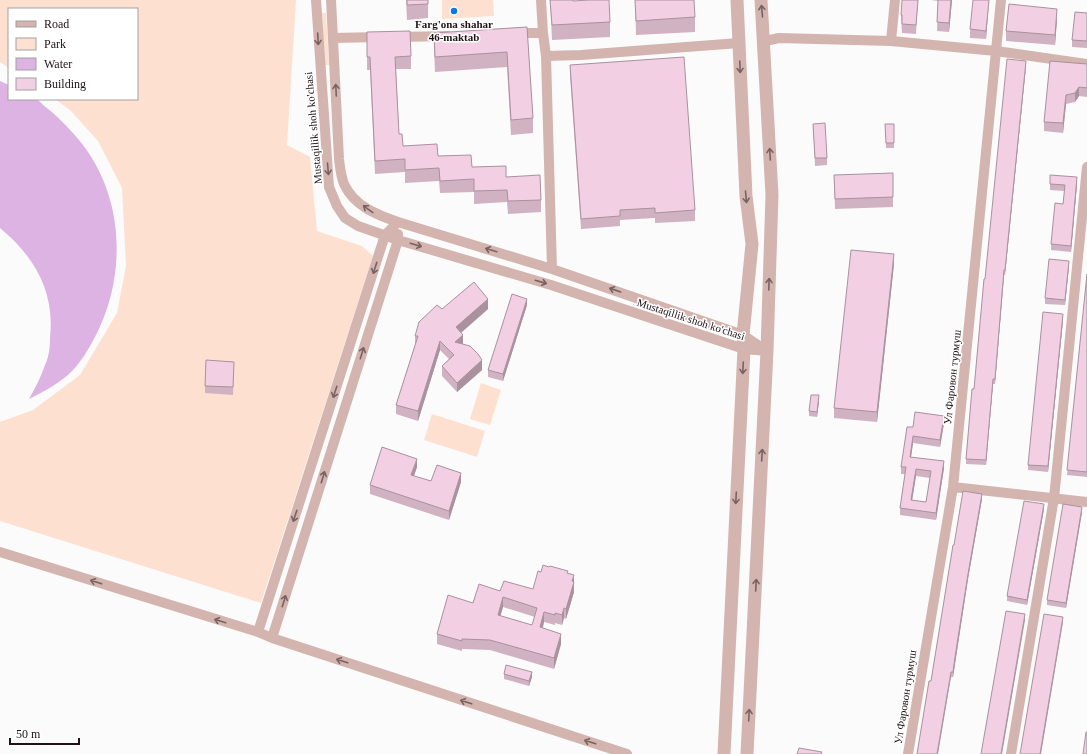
<svg xmlns="http://www.w3.org/2000/svg" width="1087" height="754" font-family="'Times New Roman',serif">
  <rect width="100%" height="100%" fill="#fbfbfb"/>
  <path fill="#fde0d0" d="M0,0H296L287,145L310,157L317,231L362,246L373,256L261,603L0,521V422L33,410L80,375L117,313L126,266L122,188L98,141L71,111L55,99H137V9H9V68L0,62Z
    M442,0H493L494,16L442,19Z
    M322,13H326L329,65H325Z
    M481,383L501,390L490,425L470,419Z
    M432,414L485,431L477,457L424,440Z"/>
  <path fill="#dcb3e3" d="M0,81L9,85V99C15,99 31,97 36,99C39,100 41,103 43,105C54,113 63,122 72,132C123,186 129,268 97,333C91,345 83,359 74,369C62,382 45,391 29,399C35,388 41,377 45,365C49,357 50,347 50,338C55,292 35,257 0,228Z"/>
  <g fill="none" stroke-linecap="round" stroke-linejoin="round">
    <path stroke="#d3b4af" stroke-width="10" d="M316,0L329,187L337,206L345,218L358,226L398,240L551,285L744,349L767,351
      M331,0L339,159C340,167 341,177 344,184C354,206 377,215 398,222L552,269L743,335L765,350
      M541,0L543,33
      M514,33H543L546,56L552,269
      M398,37L448,36
      M333,38L380,37
      M765,41L779,38L891,41L996,51L1087,64
      M891,41L895,0
      M546,56L581,55L739,43
      M953,487L1087,502
      M0,552L258,632L272,638L627,754
      M258,632L385,235L398,222
      M272,638L398,240V234
      M908,754L953,487L1001,0
      M1011,754L1054,498L1087,167"/>
    <path stroke="#d3b4af" stroke-width="13" d="M724,754L744,349L743,335L752,244L746,196L737,0
      M747,754L767,351L772,195L761,0"/>
  </g>
  <path fill="#d0b2c2" fill-rule="evenodd" d="M406,0H428V18L407,20Z
    M550,0H573V1L610,22V37L552,40Z
    M635,0L695,17V32L636,35Z
    M918,0L916,34L902,33L901,15Z
    M931,0H952L949,32L937,31L938,1Z
    M989,0L986,39L970,38V29Z
    M1087,13V48L1072,47V40Z
    M1057,19L1055,45L1006,41V31Z
    M527,27L533,118V133L511,135L507,67L435,72L434,48V33Z
    M367,32L411,56V69H396L399,134L403,146L472,167L506,177L541,200V212L508,214L507,202L474,204V192L440,193L439,181L405,183V172L375,174L370,70H367Z
    M1087,64V97L1079,96L1075,102L1066,104L1063,133L1044,131V122Z
    M570,65L695,210V221L655,223V218L620,220V226L581,229L570,76Z
    M1026,66L1005,275H1004L995,384H993L986,465L966,464V459L974,389Z
    M813,124L827,158V165L815,166Z
    M885,124H894V148H886Z
    M834,175L893,197V207L835,209Z
    M1050,184H1077L1071,252L1051,250V244L1063,204L1065,191L1050,190Z
    M894,264L877,422L834,418V408Z
    M1069,266L1065,305L1045,304V298Z
    M1087,274V477L1067,475Z
    M527,305L503,381L488,377V370Z
    M442,309H488L461,333L463,344L482,370L457,392L442,376V366L449,359L440,350L418,421L396,414V405L415,345V336Z
    M1063,320L1048,472L1028,470V465Z
    M234,369L233,395L205,393V386Z
    M819,401L817,417L809,416V411Z
    M944,423L940,447L913,443L911,457L944,468L936,520L900,515V508L905,474H901V467L913,427ZM916,476L930,478L926,502L912,500Z
    M417,467L414,476L431,481L461,482L449,520L370,494V485Z
    M982,499L968,579L953,677L931,681L954,545Z
    M1044,509L1027,605L1007,601V596Z
    M1082,512L1066,608L1047,605V600Z
    M541,572L568,573L574,582V592L566,619L564,618L562,625L555,623V625L544,622L543,628L561,644L554,669L490,650L462,649V651L437,644V634L473,603L500,591L533,589ZM503,607L535,617L532,625L500,616Z
    M504,674L532,677L529,686L504,679Z"/>
  <path fill="#a9919e" d="M951,0H952L949,32V23Z
    M989,0L986,39V31Z
    M1057,9V19L1055,45V35Z
    M1026,61V66L1005,275V270Z
    M1079,87V96L1075,102V93Z
    M1066,95V104L1063,133V123Z
    M1077,177V184L1071,252V246Z
    M894,254V264L877,422V412Z
    M1069,261V266L1065,305V300Z
    M1004,270V275L995,384V379Z
    M488,299V309L456,337V327Z
    M527,299V305L503,381V374Z
    M1063,314V320L1048,472V466Z
    M463,335V344L455,342Z
    M440,341V350L418,421V411Z
    M482,360V370L457,392V383Z
    M993,379V384L986,465V460Z
    M819,395V401L817,417V412Z
    M944,416V423L940,447V440Z
    M913,436V443L910,464V457Z
    M417,459V467L411,484V475Z
    M944,461V468L936,520V513Z
    M916,469V476L911,507V500Z
    M461,473V482L449,520V511Z
    M982,494V499L968,579L953,677V672L968,574Z
    M1044,504V509L1027,605V600Z
    M1082,507V512L1066,608V603Z
    M574,575V592L566,619V609L572,581Z
    M503,597V607L498,625V615Z
    M564,608V618L562,625V615Z
    M544,612V622L540,637V627Z
    M1025,614V620L1002,754H1001Z
    M1063,617V622L1041,754H1040Z
    M561,634V644L554,669V658Z
    M532,672V677L529,686V681Z
    M951,672V677L938,754H937Z"/>
  <path fill="#f2cfe2" stroke="#a9919e" fill-rule="evenodd" d="M407,0H428V4L407,5Z
    M550,0H573V1L589,0H609L610,22L552,25Z
    M635,0H694L695,17L636,21Z
    M902,0H918L916,25L902,24V15H901Z
    M938,0H951L949,23L937,22Z
    M973,0H989L986,31L970,29Z
    M1009,4L1057,9L1055,35L1006,31Z
    M1075,12L1087,13V41L1072,40Z
    M527,27L533,118L511,120L507,52L435,57L434,33Z
    M410,31L411,56L395,57L399,134H402L403,146L437,144L438,156L471,155L472,167L506,166V177L540,175L541,200L508,201L507,190L474,191V179L440,181L439,168L405,170V159L375,161L370,57H367V32Z
    M684,57L695,210L655,213V208L620,210V216L581,219L570,65Z
    M1007,59L1026,61L1005,270H1004L995,379H993L986,460L966,459L972,389H974L984,279H985Z
    M1050,61L1087,64V88L1079,87L1075,93L1066,95L1063,123L1044,122Z
    M825,123L827,158H815L813,124Z
    M885,124H894V143H886Z
    M893,173V197L835,199L834,175Z
    M1050,175L1077,177L1071,246L1051,244L1055,203L1063,204L1065,185L1050,184Z
    M851,250L894,254L877,412L834,408Z
    M1049,259L1069,261L1065,300L1045,298Z
    M1087,274V472L1067,470Z
    M474,282L488,299L456,327L463,335L455,342L470,346L478,354L482,360L457,383L442,366L454,355L440,341L418,411L396,405L418,336H415L419,322L437,305L442,309Z
    M512,294L527,299L503,374L488,370Z
    M1043,312L1063,314L1048,466L1028,465Z
    M206,360L234,362L233,387L205,386Z
    M811,395H819L817,412L809,411Z
    M915,412L944,416L940,440L913,436L910,457L944,461L936,513L900,508L906,467H901L907,427H913ZM916,469L931,471L926,502L911,500Z
    M382,447L417,459L411,475L431,481L437,465L461,473L449,511L370,485Z
    M963,491L982,494L968,574L955,657L953,672H951L937,754H917L929,681H931L953,545H954Z
    M1024,501L1044,504L1027,600L1007,596Z
    M1063,504L1082,507L1066,603L1047,600Z
    M543,565L549,567L550,566L568,571L567,573L574,575L572,581L574,582L566,609L564,608L562,615L555,613V615L544,612L540,627L561,634L554,658L490,640L462,639V641L437,634L448,595L473,603L479,584L500,591L504,581L533,589L538,571L541,572ZM503,597L537,608L532,625L498,615Z
    M1006,611L1025,614L1001,754H981Z
    M1044,614L1063,617L1040,754H1020Z
    M506,665L532,672L529,681L504,674Z
    M1086,732H1087V754H1083Z
    M799,748L822,752L821,754H797Z"/>
  <defs><path id="oneway-shaft" d="M-6 0H5M1.5-3L5.5 0L1.5 3" fill="none" stroke-width="1.6" stroke-linecap="round" stroke-linejoin="round"/></defs>
  <g stroke="#796262">
    <use href="#oneway-shaft" transform="translate(762 11) rotate(-95)"/>
    <use href="#oneway-shaft" transform="translate(318 39) rotate(87)"/>
    <use href="#oneway-shaft" transform="translate(740 67) rotate(88)"/>
    <use href="#oneway-shaft" transform="translate(336 90) rotate(-93)"/>
    <use href="#oneway-shaft" transform="translate(770 154) rotate(-93)"/>
    <use href="#oneway-shaft" transform="translate(328 169) rotate(85)"/>
    <use href="#oneway-shaft" transform="translate(746 197) rotate(85)"/>
    <use href="#oneway-shaft" transform="translate(368 209) rotate(-144)"/>
    <use href="#oneway-shaft" transform="translate(416 245) rotate(16)"/>
    <use href="#oneway-shaft" transform="translate(491 250) rotate(-163)"/>
    <use href="#oneway-shaft" transform="translate(375 268) rotate(108)"/>
    <use href="#oneway-shaft" transform="translate(541 282) rotate(16)"/>
    <use href="#oneway-shaft" transform="translate(769 284) rotate(-88)"/>
    <use href="#oneway-shaft" transform="translate(615 290) rotate(-161)"/>
    <use href="#oneway-shaft" transform="translate(362 353) rotate(-73)"/>
    <use href="#oneway-shaft" transform="translate(743 368) rotate(93)"/>
    <use href="#oneway-shaft" transform="translate(335 392) rotate(108)"/>
    <use href="#oneway-shaft" transform="translate(762 455) rotate(-87)"/>
    <use href="#oneway-shaft" transform="translate(323 477) rotate(-73)"/>
    <use href="#oneway-shaft" transform="translate(736 498) rotate(93)"/>
    <use href="#oneway-shaft" transform="translate(295 516) rotate(108)"/>
    <use href="#oneway-shaft" transform="translate(96 582) rotate(-162)"/>
    <use href="#oneway-shaft" transform="translate(756 585) rotate(-87)"/>
    <use href="#oneway-shaft" transform="translate(284 601) rotate(-73)"/>
    <use href="#oneway-shaft" transform="translate(220 621) rotate(-163)"/>
    <use href="#oneway-shaft" transform="translate(342 661) rotate(-162)"/>
    <use href="#oneway-shaft" transform="translate(466 702) rotate(-162)"/>
    <use href="#oneway-shaft" transform="translate(749 715) rotate(-87)"/>
    <use href="#oneway-shaft" transform="translate(590 742) rotate(-162)"/>
  </g>
  <circle fill="#0e78e0" stroke="#fff" stroke-width="1.5" cx="454" cy="11" r="4"/>
  <g text-anchor="middle" dominant-baseline="central" stroke-width="3" stroke-linejoin="round" paint-order="stroke">
    <g font-size="11" font-weight="bold" fill="#1f1114" stroke="#fff">
      <text x="454" y="24">Farg'ona shahar<tspan x="454" dy="13">46-maktab</tspan></text>
    </g>
    <g font-size="11" fill="#1f1114" stroke="#fff">
      <text transform="translate(313 128) rotate(-95)">Mustaqillik shoh ko'chasi</text>
      <text transform="translate(691 319) rotate(18)">Mustaqillik shoh ko'chasi</text>
      <text transform="translate(952 377) rotate(-84)">Ул Фаровон турмуш</text>
      <text transform="translate(905 697) rotate(-81)">Ул Фаровон турмуш</text>
    </g>
  </g>
  <rect x="8" y="8" width="130" height="92" fill="#ffffff" stroke="#a5a0a1"/>
  <rect x="16" y="21" width="20" height="6" fill="#d3b4af" stroke="#a5a0a1"/>
  <text x="44" y="28" font-size="12" fill="#1f1114">Road</text>
  <rect x="16" y="38" width="20" height="12" fill="#fde0d0" stroke="#a5a0a1"/>
  <text x="44" y="48" font-size="12" fill="#1f1114">Park</text>
  <rect x="16" y="58" width="20" height="12" fill="#dcb3e3" stroke="#a5a0a1"/>
  <text x="44" y="68" font-size="12" fill="#1f1114">Water</text>
  <rect x="16" y="78" width="20" height="12" fill="#f2cfe2" stroke="#a5a0a1"/>
  <text x="44" y="88" font-size="12" fill="#1f1114">Building</text>
  <path d="M10 738v6h69v-6" fill="none" stroke="#1f1114" stroke-width="2"/>
  <text x="16" y="738" font-size="12" fill="#1f1114" stroke="#ffffff" stroke-width="3" paint-order="stroke">50 m</text>
</svg>
